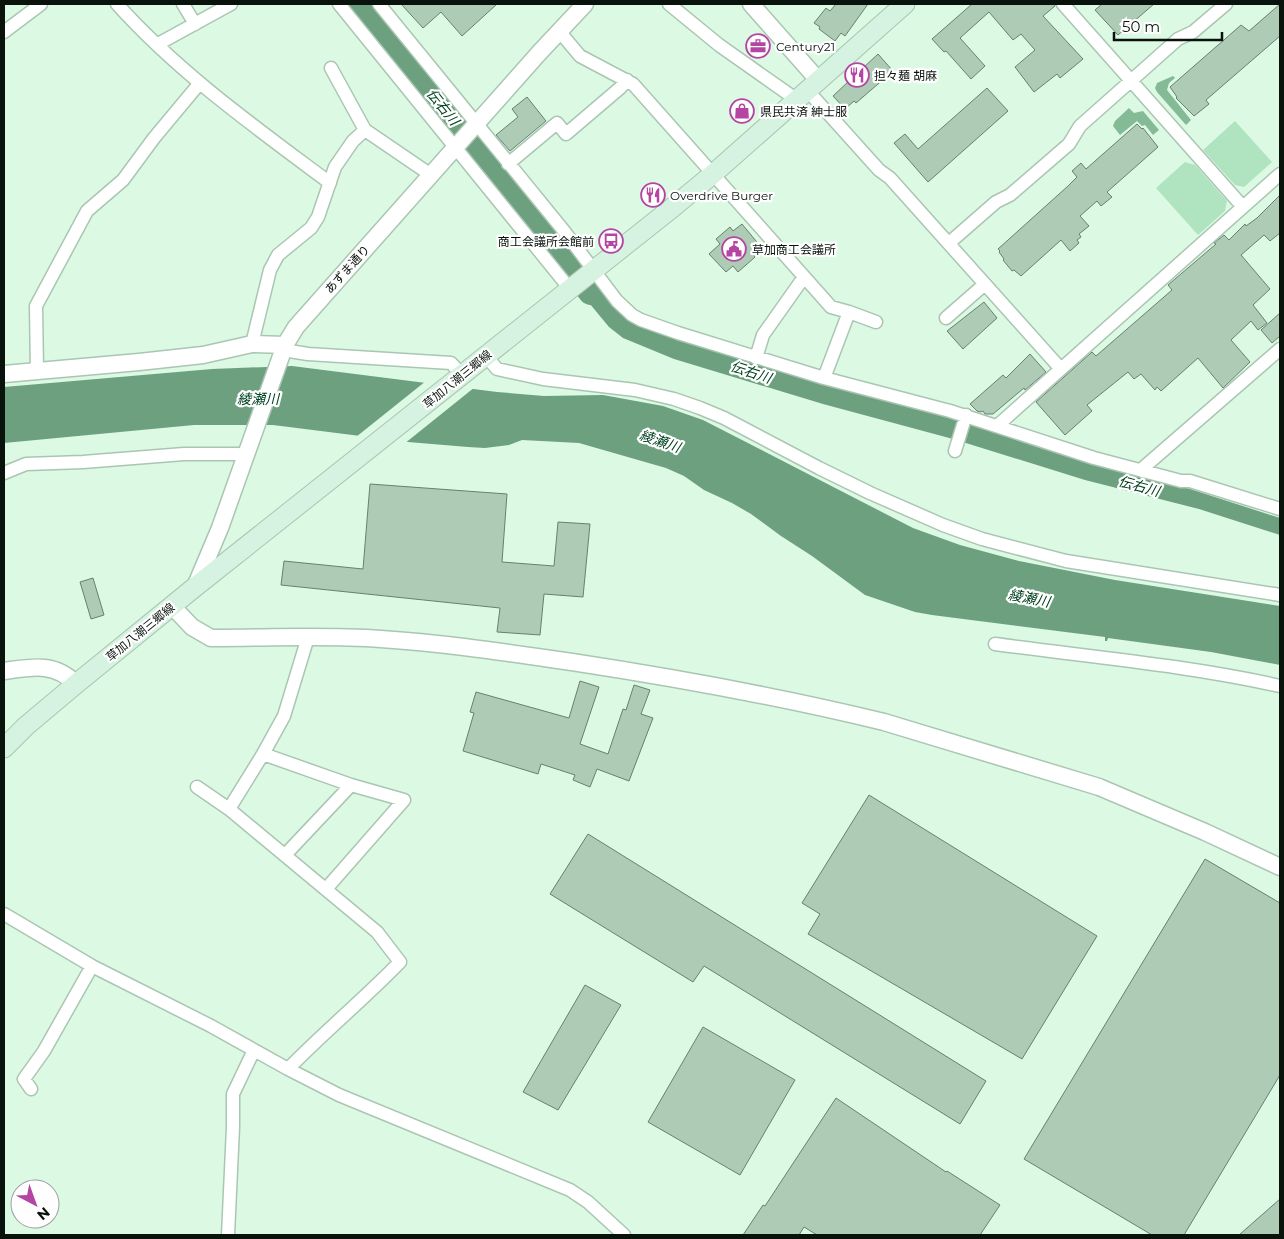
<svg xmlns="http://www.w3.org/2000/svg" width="1284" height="1239" font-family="Montserrat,'Noto Sans JP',sans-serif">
  <rect width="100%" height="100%" fill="#dcf9e4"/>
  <path fill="#b0e3c0" d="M1235,121L1272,162L1244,187L1235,185L1203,150Z
    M1185,162L1195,165L1227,201L1225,211L1198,235L1156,188Z"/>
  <path fill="#85ba96" d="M1173,76L1175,78L1169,83L1167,90L1191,120L1186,125L1157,92L1155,88L1157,83Z
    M1129,108L1134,113L1143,111L1159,130L1153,135L1145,125L1142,126L1137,121L1120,135L1113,126L1115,121Z"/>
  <path fill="#6da07e" d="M576,257L604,293L635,323L660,334L733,357L955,419L1085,462L1190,489L1280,518V535L1199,509L1085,480L953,439L823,404L674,359L623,338L609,327L561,269Z
    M292,366L497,392L544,396L603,395L663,406L703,420L913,528L960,545L1019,561L1115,580L1280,606V665L1211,652L1108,638L1107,641H1105V637L932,615L915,612L865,595L812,556L781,536L751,514L732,503L704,490L684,476L666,468L579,443L522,440L509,445L485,448L468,447L408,442L273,425H194L4,443V387L212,369Z"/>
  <path fill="#dcf9e4" d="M579,261L600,287L585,300L564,273Z
    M426,381L475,387L404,444L356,437Z"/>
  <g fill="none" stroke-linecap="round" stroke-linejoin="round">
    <path stroke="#6da07e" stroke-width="26" d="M361,4L552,242L591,292"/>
  </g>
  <path fill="#aecbb6" stroke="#67816f" d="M401,4H497L462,36L441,12L423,28Z
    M836,4H868L845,36L841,33L835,41L819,29L820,27L814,23L826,8L830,11Z
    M972,4H1055V6L1043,16L1083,59L1060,78L1057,74L1034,92L1015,67L1035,50L1021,34L1013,40L989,12L960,38L985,66L971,79L946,51L944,52L932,39Z
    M1102,4H1154L1118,35L1095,10Z
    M1280,4V36L1206,100L1209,104L1194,116L1176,98L1177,97L1170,87L1241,25L1249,31Z
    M878,54L893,71L856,103L854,101L845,109L833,96Z
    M987,88L1008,111L928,182L894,143L905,134L918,149Z
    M527,97L546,121L510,151L496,135L518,117L512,109Z
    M1137,124L1142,129L1143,128L1158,147L1107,192L1112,197L1101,206L1097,201L1080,216L1089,226L1079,234L1081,237L1077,240L1079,243L1070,251L1061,240L1021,276L1014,270L1012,271L1003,260L1004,259L999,252L1000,251L998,249L1068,186L1077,177L1072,171L1081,163L1086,169Z
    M1280,195V233L1270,241L1264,235L1241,255L1270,289L1253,305L1267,323L1258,330L1251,321L1231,340L1250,362L1223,388L1198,358L1161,391L1157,387L1155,390L1141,374L1134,379L1128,372L1087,405L1092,411L1065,435L1036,402L1092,352L1096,356L1172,290L1168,285L1216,244L1214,243L1224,235L1229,240L1245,224L1246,226L1257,218Z
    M742,224L761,247L753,254L755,257L738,272L733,266L726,272L709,254L720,244L716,239L730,227L733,231Z
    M984,302L997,318L963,349L947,331Z
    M1280,313V336L1272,343L1261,330Z
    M1030,354L1046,372L1025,390L1024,388L993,414H985L983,411L981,412L977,411L970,404L1003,375L1006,378Z
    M370,484L507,494L502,562L554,566L558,522L590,524L583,597L544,594L540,635L497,632L500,608L281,585L284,561L363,569Z
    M93,578L104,615L91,619L80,582Z
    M580,681L599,687L580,744L608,754L623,709L626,710L634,685L650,690L641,714L653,718L629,781L597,769L590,787L573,780L575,775L541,764L538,774L463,751L474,713L470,712L476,692L569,718Z
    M869,795L1097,936L1022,1059L808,934L820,914L802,903Z
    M588,834L986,1081L960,1124L704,966L693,982L550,894Z
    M1205,859L1280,903V1075L1184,1235H1152L1024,1159Z
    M585,985L621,1005L558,1110L523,1092Z
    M703,1027L795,1080L740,1175L648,1122Z
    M836,1098L946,1172L947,1171L1000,1205L980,1235H817L804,1227L799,1235H743L763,1205L765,1206Z
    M1280,1199V1235H1239Z"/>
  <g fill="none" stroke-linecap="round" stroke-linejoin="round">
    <g stroke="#aac6b2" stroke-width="15">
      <path id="minor" d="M117,4C179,73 255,127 330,183
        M183,4L195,24
        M339,4L570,289
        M379,4L564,231L617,301L632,315L641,320L678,333L824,378
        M669,4L719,45L797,100
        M1063,4L1243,207
        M559,31L580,56L633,84L831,307L849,312L824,378L950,411L1094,458L1181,481H1190L1280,509
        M4,32L41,4
        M158,44L231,4
        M331,68L365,130L431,175
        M808,91L879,170L890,178L1060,368
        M508,164L557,123L566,134L620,88L627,80
        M949,243L996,202L1010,195L1069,144L1080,126L1178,39L1193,32L1226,4
        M849,312L876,322
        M946,318L985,284
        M252,344L270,270L278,255L311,228L318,217L335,167L353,141L365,130
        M283,350L308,354L451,363L462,375
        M486,356L497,369L543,379L635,390L674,399L700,408L724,418L819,468L870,493L943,525L982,539L1066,561L1280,595
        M756,358L763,335L804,277
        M37,371L36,306L87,211L123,180L154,138L199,84
        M997,426L1280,174
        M955,451L966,415
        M1142,471L1143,468L1280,349
        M4,473L26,464L83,462L184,454H246
        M995,644C1090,657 1186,665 1280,686
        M263,754L351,785L404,800L326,889
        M197,787L229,809
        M285,855L351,785
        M4,914L92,966L211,1026L288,1069L339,1095L570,1190L588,1202L624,1235
        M288,1069C324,1032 364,999 400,962L377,932L229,809L263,754L284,716L308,637
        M31,1089L24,1079L44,1051L92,966
        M228,1235L233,1127V1094L254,1050"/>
    </g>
    <g stroke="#aac6b2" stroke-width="19">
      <path id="tertiary" d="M751,4L819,81
        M4,374L139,362L203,355L252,344L285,345
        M195,587L220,528L285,345L296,327L539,53L585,4
        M172,606L192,627L211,638C267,638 324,635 381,639C444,643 509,653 572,662C677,678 781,697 884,722L1099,787L1205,832L1280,867
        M4,671C32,667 55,662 76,684"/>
    </g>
    <g stroke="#aac6b2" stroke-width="21">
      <path id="secondary" d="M4,748L26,726L76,684L195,587L672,208L713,174L905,4"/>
    </g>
    <use href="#minor" stroke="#fff" stroke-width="12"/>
    <use href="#tertiary" stroke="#fff" stroke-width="16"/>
    <use href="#secondary" stroke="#d6f2e0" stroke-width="19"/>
  </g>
  <defs>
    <g id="office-ring" transform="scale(1.25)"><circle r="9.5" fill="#fefefe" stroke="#b445a2" stroke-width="1.5"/><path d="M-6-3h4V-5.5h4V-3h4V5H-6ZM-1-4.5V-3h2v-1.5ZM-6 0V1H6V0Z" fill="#b445a2"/></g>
    <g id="restaurant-ring" transform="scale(1.25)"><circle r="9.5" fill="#fefefe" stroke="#b445a2" stroke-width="1.5"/><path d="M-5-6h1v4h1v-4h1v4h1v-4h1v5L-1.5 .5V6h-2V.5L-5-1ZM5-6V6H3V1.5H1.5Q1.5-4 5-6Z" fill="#b445a2"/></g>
    <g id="shop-ring" transform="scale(1.25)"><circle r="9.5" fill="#fefefe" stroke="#b445a2" stroke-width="1.5"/><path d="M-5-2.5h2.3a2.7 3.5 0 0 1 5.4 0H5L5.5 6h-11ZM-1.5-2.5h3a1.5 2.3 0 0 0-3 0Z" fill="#b445a2"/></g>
    <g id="bus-ring" transform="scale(1.25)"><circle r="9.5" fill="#fefefe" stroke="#b445a2" stroke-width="1.5"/><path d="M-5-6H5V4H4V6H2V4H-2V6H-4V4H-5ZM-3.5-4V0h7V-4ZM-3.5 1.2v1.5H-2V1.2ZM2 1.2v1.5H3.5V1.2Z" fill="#b445a2"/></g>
    <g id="civic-ring" transform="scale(1.25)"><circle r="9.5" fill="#fefefe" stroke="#b445a2" stroke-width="1.5"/><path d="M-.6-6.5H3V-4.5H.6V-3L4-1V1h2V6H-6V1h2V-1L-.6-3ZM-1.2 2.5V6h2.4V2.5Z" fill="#b445a2"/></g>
  </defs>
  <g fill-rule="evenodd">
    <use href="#office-ring" x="758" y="46"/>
    <use href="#restaurant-ring" x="857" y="75"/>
    <use href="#shop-ring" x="742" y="111"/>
    <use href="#restaurant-ring" x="653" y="195"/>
    <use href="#bus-ring" x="611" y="241"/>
    <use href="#civic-ring" x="734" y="249"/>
  </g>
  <g text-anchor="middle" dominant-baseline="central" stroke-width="4.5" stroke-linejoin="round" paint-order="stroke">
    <g font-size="12" fill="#09130c" stroke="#fefefe" text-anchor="start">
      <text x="776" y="46">Century21</text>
      <text x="874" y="75">担々麺 胡麻</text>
      <text x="760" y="111">県民共済 紳士服</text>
      <text x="670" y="195">Overdrive Burger</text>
      <text x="594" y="241" text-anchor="end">商工会議所会館前</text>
      <text x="752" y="249">草加商工会議所</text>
    </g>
    <g font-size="12" fill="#09130c" stroke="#fefefe">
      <text transform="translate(347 269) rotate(-48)">あずま通り</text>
      <text transform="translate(457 379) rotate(-39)">草加八潮三郷線</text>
      <text transform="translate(140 632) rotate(-39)">草加八潮三郷線</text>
    </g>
    <g font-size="14" font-style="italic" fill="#004120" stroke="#fefefe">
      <text transform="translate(443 107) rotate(51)">伝右川</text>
      <text transform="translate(751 372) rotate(18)">伝右川</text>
      <text x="258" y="399">綾瀬川</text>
      <text transform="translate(660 441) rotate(19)">綾瀬川</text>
      <text transform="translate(1139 486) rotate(15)">伝右川</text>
      <text transform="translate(1029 598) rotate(11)">綾瀬川</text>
    </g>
  </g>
  <rect width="1284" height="1239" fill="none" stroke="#09130c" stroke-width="10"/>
  <g transform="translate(35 1204) rotate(139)"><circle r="24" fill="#fefefe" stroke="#9ca09d"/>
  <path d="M0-4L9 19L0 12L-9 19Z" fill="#b445a2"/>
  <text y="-8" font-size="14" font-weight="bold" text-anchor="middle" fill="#09130c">N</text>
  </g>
  <path d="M1114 32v8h108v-8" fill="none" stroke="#09130c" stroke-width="2.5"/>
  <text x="1122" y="32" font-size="15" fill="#09130c" stroke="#fefefe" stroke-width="4" paint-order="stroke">50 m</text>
</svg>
